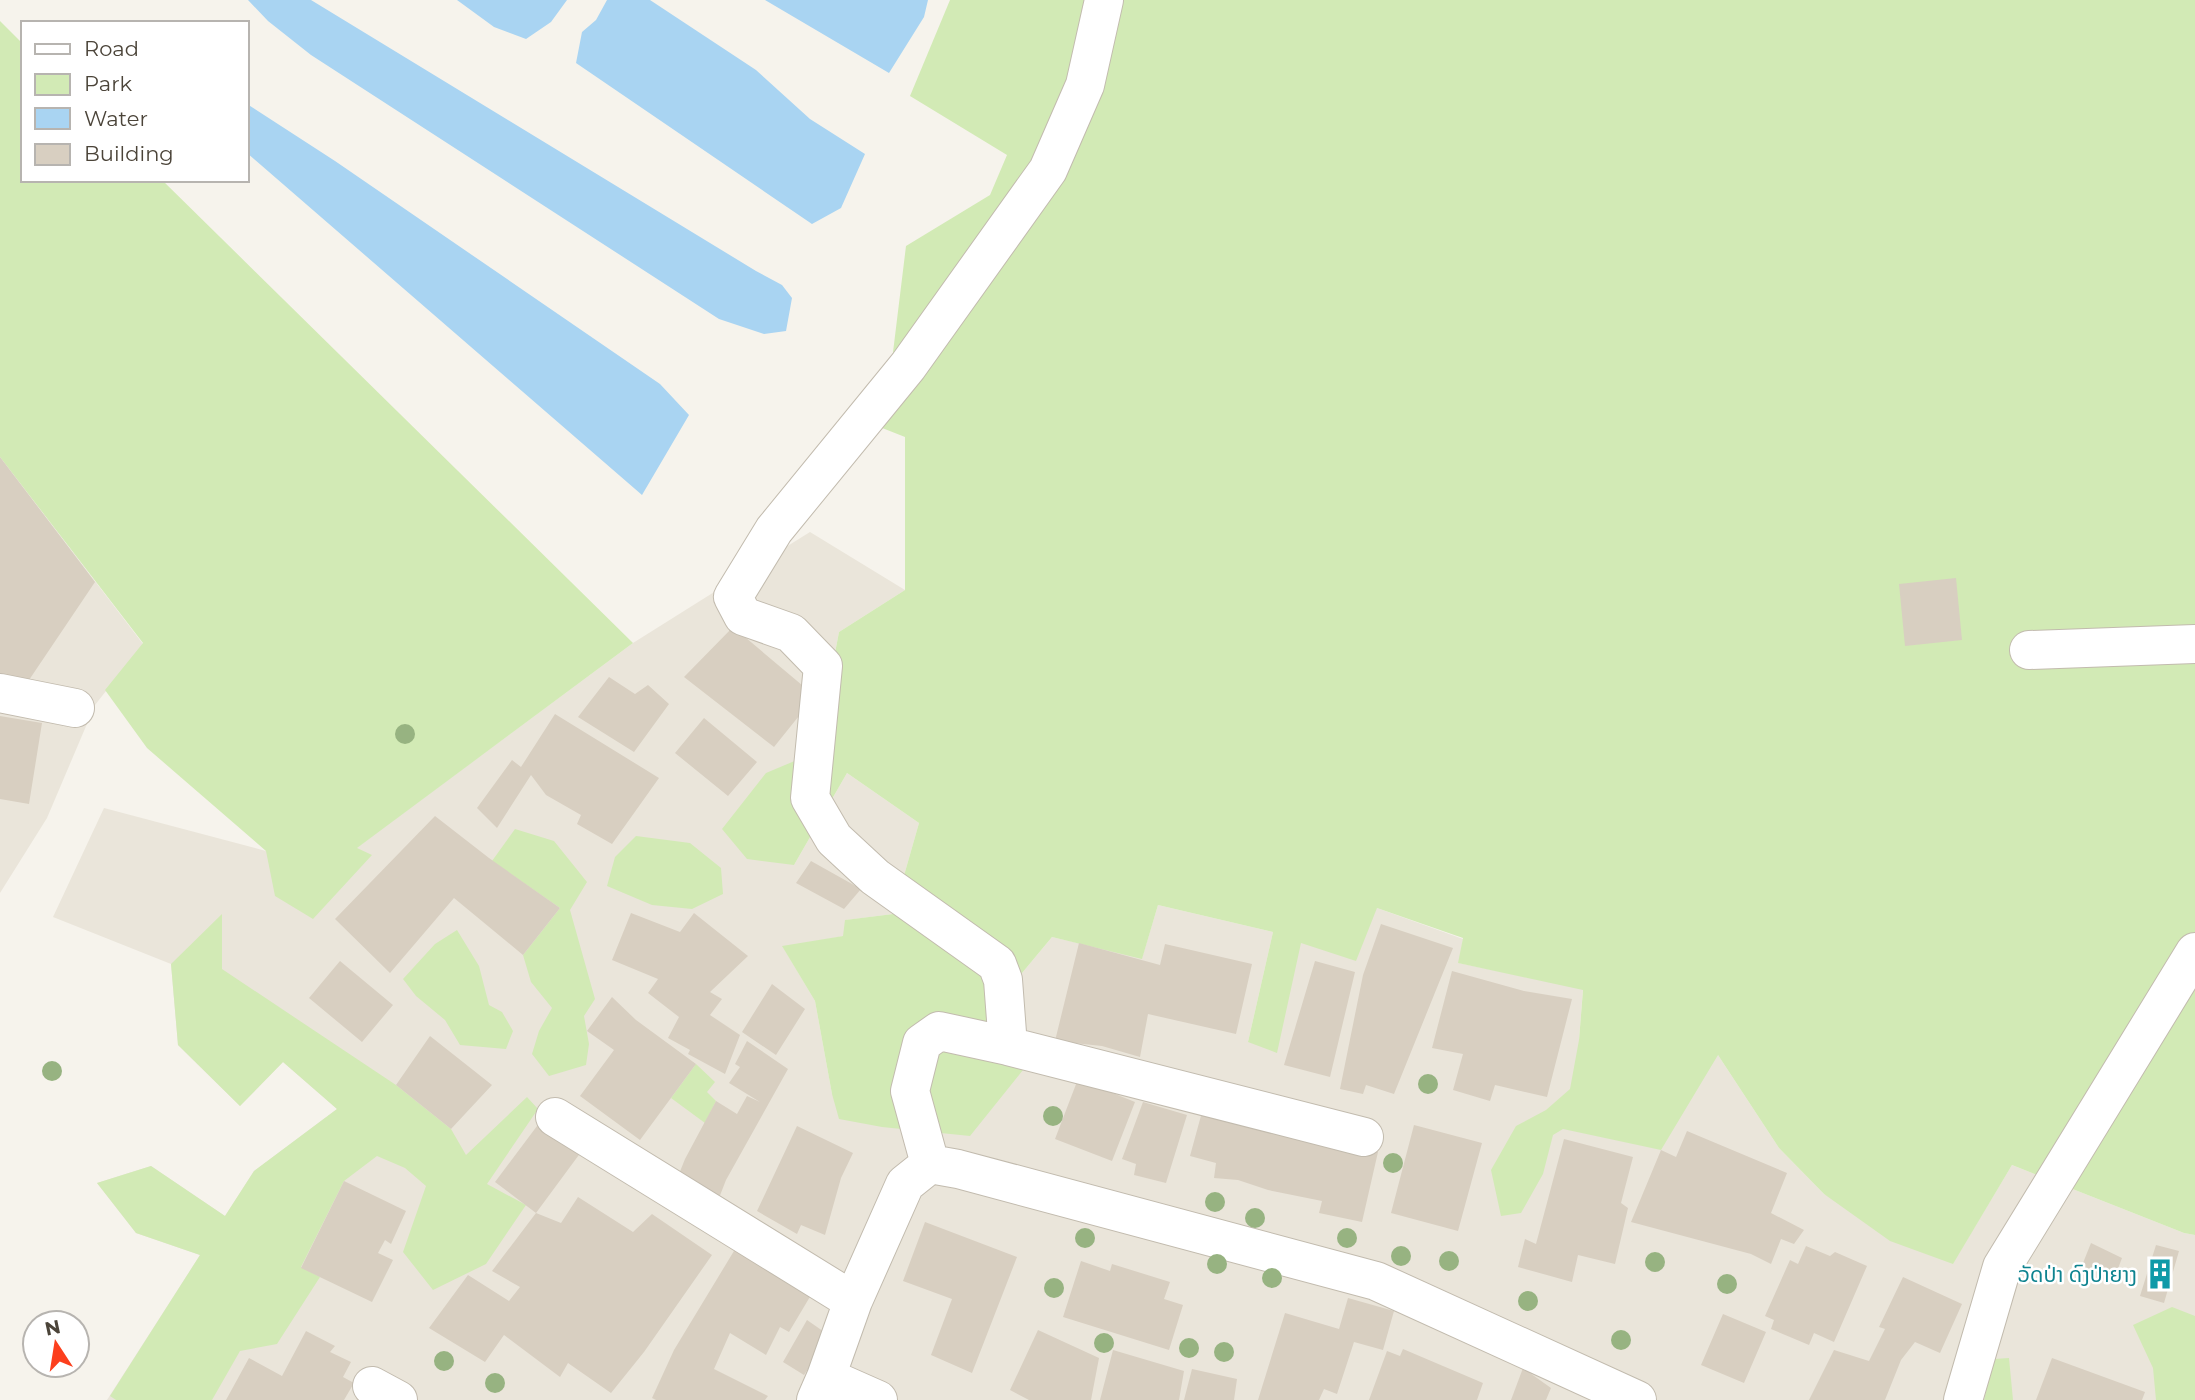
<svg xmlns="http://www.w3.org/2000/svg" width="2195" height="1400" font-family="Montserrat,'Noto Sans Lao',sans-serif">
  <rect width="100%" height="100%" fill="#f6f3ec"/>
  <path fill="#eae5da" d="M0,457L143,644L95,705L47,818L0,893Z
    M810,532L905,590L839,632L794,865L847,773L919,823L893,914L846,920L844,936L783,947L815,1001L832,1094L987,1015L1052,937L1142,958L1158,905L1273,932L1248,1042L1301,942L1377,908L1463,939L1459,963L1583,989L1579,1040L1718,1055L1779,1148L1824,1194L1953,1263L2012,1165L2184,1233L2195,1235V1400H107L200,1255L136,1233L97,1183L151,1166L225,1216L254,1171L337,1109L283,1062L240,1106L178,1045L171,964L53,917L104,808L266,851L356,848L633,643Z"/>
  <path fill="#d2eab5" d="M950,0H2195V1235L2184,1233L2012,1165L1953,1264L1890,1241L1824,1194L1779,1148L1718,1055L1661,1150L1563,1129L1553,1135L1543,1174L1521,1213L1501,1216L1491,1170L1516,1126L1546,1110L1570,1089L1579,1040L1583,990L1458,963L1463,938L1377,908L1356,961L1301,943L1277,1053L1248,1042L1273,932L1158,905L1142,959L1052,937L988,1014L1023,1070L970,1136L882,1127L839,1119L832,1094L815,1001L782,946L843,936L845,920L893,914L919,823L847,773L794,865L747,859L722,829L766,773L816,752L839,632L905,590V437L867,422L889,385L906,246L990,195L1007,155L910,96Z
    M0,21L23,44V180H162L633,643L357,848L372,855L313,919L275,896L266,851L147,748L105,690L143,643L0,457Z
    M515,829L554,841L587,882L570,910L595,999L584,1016L589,1044L586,1065L549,1076L532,1054L539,1031L552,1008L531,982L523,955L560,908L492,861Z
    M636,836L690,843L721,868L723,894L692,909L652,905L607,886L615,857Z
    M222,914V969L396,1085L451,1129L466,1155L527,1097L538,1109L487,1184L526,1205L486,1264L433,1290L403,1252L426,1186L405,1168L377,1156L344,1181L301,1267L320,1277L277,1344L240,1351L212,1400H116L110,1396L200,1255L136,1233L97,1183L151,1166L225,1216L254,1171L337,1109L283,1062L240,1106L178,1045L171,964Z
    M457,930L479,966L489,1005L502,1012L513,1031L506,1049L460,1045L445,1020L416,996L403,979L435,944Z
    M696,1064L715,1082L707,1092L716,1101L705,1123L671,1098Z
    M2172,1307L2195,1316V1400H2156L2153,1368L2133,1325Z
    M2009,1358L2013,1400H1984L1994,1359Z"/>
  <path fill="#a9d4f2" d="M248,0H311L756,271L782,285L792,298L786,331L764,334L719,319L311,55L268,21Z
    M457,0H567L551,22L526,39L494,27Z
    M607,0H650L756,70L810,119L865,154L841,208L812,224L576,63L582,32L596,20Z
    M765,0H928L924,17L889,73Z
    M247,104L335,161L660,384L689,415L642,495L247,153Z"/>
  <path fill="#d8cfc1" d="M0,457L95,582L27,683L0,679Z
    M1956,578L1962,640L1905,646L1899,584Z
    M733,627L815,696L774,747L684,677Z
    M609,677L635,694L648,685L669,704L634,752L578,717Z
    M555,714L659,778L612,844L577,824L581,815L546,795L531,775L497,828L477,808L512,760L521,767Z
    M0,716L42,723L29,804L0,799Z
    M704,718L757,762L728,796L675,753Z
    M435,816L489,858L560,908L523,955L454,898L390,973L335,919Z
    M811,861L861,889L844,909L796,883Z
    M631,913L680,932L694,913L748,956L710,992L722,999L710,1015L740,1035L725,1074L688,1054L690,1050L668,1038L679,1017L648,993L658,979L612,960Z
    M1381,924L1453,948L1394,1094L1366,1085L1363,1094L1340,1089L1363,975Z
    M1079,943L1160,965L1165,944L1252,964L1236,1034L1148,1014L1140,1057L1102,1046L1055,1041Z
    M340,961L393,1005L362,1042L309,998Z
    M1315,961L1355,972L1330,1077L1284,1065Z
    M1452,971L1524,991L1572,999L1547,1097L1495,1085L1490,1101L1453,1090L1463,1054L1432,1048Z
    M772,984L805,1009L776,1055L742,1032Z
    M612,997L636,1020L696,1064L640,1140L580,1096L614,1050L587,1031Z
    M430,1036L492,1085L451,1129L396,1085Z
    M747,1041L788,1069L726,1180L719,1198L679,1174L685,1159L716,1101L737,1114L747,1096L760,1102L729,1083L740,1067L735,1064Z
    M1078,1079L1135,1102L1112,1161L1055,1139Z
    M1143,1102L1187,1115L1166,1183L1134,1175L1136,1164L1122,1159Z
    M1202,1112L1378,1152L1362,1222L1319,1213L1322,1201L1268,1190L1238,1180L1214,1178L1216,1163L1190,1156Z
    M543,1118L584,1148L536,1213L561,1223L578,1197L633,1232L652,1214L712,1255L644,1352L611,1393L568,1363L560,1377L504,1335L485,1362L429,1328L468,1275L509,1301L520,1287L492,1271L536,1213L495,1182Z
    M1414,1125L1482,1143L1458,1231L1391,1213Z
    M797,1126L853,1153L841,1178L825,1235L801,1225L797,1234L757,1211Z
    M1687,1131L1787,1173L1771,1213L1804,1230L1794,1244L1781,1239L1771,1264L1751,1254L1631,1222L1661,1150L1676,1157Z
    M1564,1139L1633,1157L1621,1203L1628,1208L1615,1264L1578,1255L1572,1282L1518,1267L1525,1239L1536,1244Z
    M344,1181L406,1211L391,1244L385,1240L378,1253L393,1260L372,1302L301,1268Z
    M925,1222L1017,1257L972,1373L931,1355L952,1299L903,1281Z
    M2091,1243L2122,1258L2113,1282L2079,1273Z
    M2156,1245L2179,1251L2164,1303L2140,1296Z
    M737,1246L814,1290L789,1332L780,1327L766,1355L730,1333L714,1369L768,1396L765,1400H656L652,1398L674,1350Z
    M1806,1246L1830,1256L1835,1252L1867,1266L1834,1342L1814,1333L1809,1345L1771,1329L1774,1320L1765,1316L1790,1260L1798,1264Z
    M1081,1261L1110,1271L1112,1264L1170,1282L1164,1299L1183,1305L1169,1350L1063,1317Z
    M1903,1277L1962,1304L1940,1353L1915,1342L1901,1360L1885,1400H1809L1834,1350L1869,1361L1885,1329L1879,1327Z
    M1348,1298L1394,1311L1383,1350L1354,1342L1337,1394L1324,1389L1319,1400H1258L1285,1313L1339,1329Z
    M1723,1314L1766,1332L1744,1383L1701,1365Z
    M807,1320L830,1336L804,1375L783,1362Z
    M1038,1330L1099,1358L1091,1400H1029L1010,1390Z
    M306,1331L335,1346L330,1352L351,1362L343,1377L354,1383L344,1400H226L249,1358L282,1376Z
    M1403,1349L1483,1383L1477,1400H1369L1387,1351L1400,1356Z
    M1113,1350L1184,1371L1179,1400H1100Z
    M2052,1358L2145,1392L2142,1400H2036Z
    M1523,1368L1551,1388L1546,1400H1511Z
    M1192,1369L1237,1379L1234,1400H1184Z"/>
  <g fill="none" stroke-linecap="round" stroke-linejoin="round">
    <g stroke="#c2bbae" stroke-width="40">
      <path id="street" d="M2029,650L2195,644
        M0,693L75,708
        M1008,1046L1003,980L997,964L875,877L834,839L810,798L823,666L791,633L743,616L733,597L774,530L908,366L1048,170L1085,85L1104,0
        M555,1117L853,1301
        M930,1164L910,1091L922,1043L939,1031L1008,1046L1364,1137
        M826,1377L878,1400
        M372,1386L398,1400
        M816,1400L826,1377L853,1301L905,1184L930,1164L958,1169L1376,1281L1637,1400
        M1963,1400L2002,1267L2195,952"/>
    </g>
    <use href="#street" stroke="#fff" stroke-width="38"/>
  </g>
  <g fill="#97b381">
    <circle cx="405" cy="734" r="10"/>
    <circle cx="52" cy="1071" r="10"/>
    <circle cx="1428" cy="1084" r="10"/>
    <circle cx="1053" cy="1116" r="10"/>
    <circle cx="1393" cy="1163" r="10"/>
    <circle cx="1215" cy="1202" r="10"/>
    <circle cx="1255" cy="1218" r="10"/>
    <circle cx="1085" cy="1238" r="10"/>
    <circle cx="1347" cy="1238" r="10"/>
    <circle cx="1401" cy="1256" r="10"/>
    <circle cx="1449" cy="1261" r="10"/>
    <circle cx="1655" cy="1262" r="10"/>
    <circle cx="1217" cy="1264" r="10"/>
    <circle cx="1272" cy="1278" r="10"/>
    <circle cx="1727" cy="1284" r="10"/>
    <circle cx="1054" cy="1288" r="10"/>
    <circle cx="1528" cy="1301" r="10"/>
    <circle cx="1621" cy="1340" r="10"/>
    <circle cx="1104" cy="1343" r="10"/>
    <circle cx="1189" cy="1348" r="10"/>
    <circle cx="1224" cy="1352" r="10"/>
    <circle cx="444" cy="1361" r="10"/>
    <circle cx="495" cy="1383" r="10"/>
  </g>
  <defs>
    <g id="building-bare" transform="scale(2.415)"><path d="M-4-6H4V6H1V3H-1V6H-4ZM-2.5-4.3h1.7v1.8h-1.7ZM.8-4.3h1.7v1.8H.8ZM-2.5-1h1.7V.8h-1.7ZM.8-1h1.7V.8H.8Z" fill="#0f9aa8" stroke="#fff" stroke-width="2.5" paint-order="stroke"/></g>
  </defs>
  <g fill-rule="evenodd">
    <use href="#building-bare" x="2160" y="1274"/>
  </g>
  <g text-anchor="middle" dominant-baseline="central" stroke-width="5" stroke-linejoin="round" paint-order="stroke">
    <g font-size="21" fill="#0d838f" stroke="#fff" text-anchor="end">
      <text x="2137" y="1274">ວັດປ່າ ດົງປ່າຍາງ</text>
    </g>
  </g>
  <rect x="21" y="21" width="228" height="161" fill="#ffffff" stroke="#b7b4b0" stroke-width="2"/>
  <rect x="35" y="44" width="35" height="10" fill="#ffffff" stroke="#b7b4b0" stroke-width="2"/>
  <text x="84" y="56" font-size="21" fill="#4b4439">Road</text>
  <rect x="35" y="74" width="35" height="21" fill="#d2eab5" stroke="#b7b4b0" stroke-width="2"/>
  <text x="84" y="91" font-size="21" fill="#4b4439">Park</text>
  <rect x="35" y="108" width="35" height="21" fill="#a9d4f2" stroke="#b7b4b0" stroke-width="2"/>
  <text x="84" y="126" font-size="21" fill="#4b4439">Water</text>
  <rect x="35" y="144" width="35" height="21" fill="#d8cfc1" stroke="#b7b4b0" stroke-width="2"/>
  <text x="84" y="161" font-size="21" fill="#4b4439">Building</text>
  <g transform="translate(56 1344) rotate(348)"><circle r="33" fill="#ffffff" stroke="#b7b4b0" stroke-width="2"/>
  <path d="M0-5L12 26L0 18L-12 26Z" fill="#fc3f1d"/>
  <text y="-10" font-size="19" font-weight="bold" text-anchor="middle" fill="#4b4439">N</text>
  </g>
</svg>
